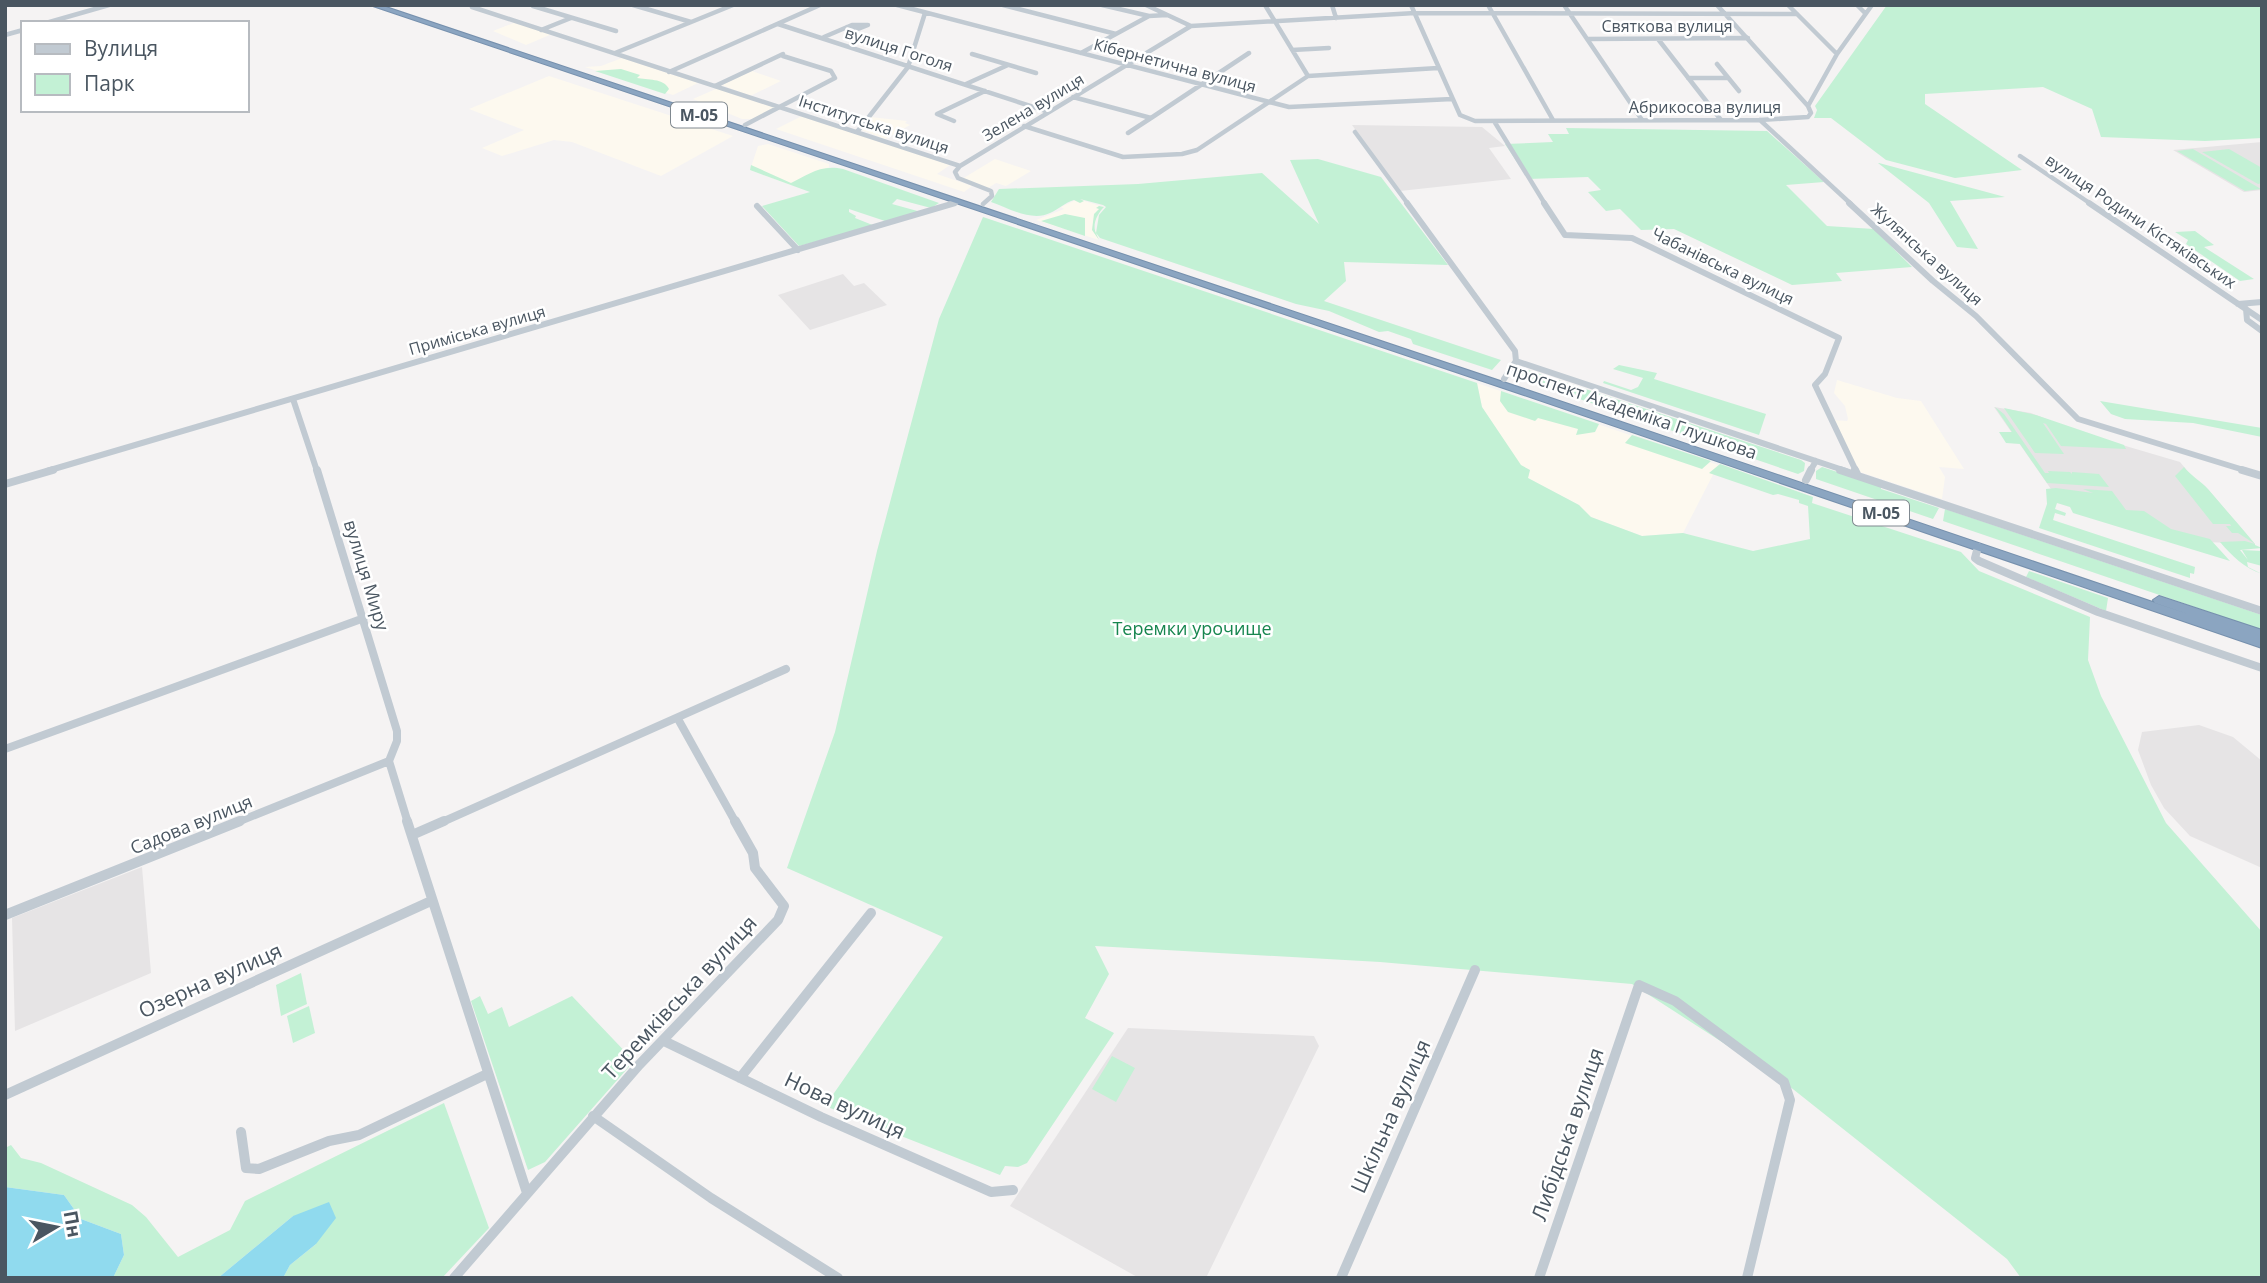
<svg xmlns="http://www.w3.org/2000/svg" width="2267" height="1283" font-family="'Open Sans',sans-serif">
  <rect width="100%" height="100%" fill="#f5f3f3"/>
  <path fill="#fdf9ef" d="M516,22L552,34L526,45L493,31Z
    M622,58L698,83L673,95L585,67L601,66Z
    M752,71L781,81L750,96L722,85Z
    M549,76L733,136L661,176L572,142L554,140L502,156L482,148L524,130L469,109Z
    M718,88L777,108L754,119H742L693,99Z
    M804,115L950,165L937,174L972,186L964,192L776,129Z
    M870,117L907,121L905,123L910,125L885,139L862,130Z
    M768,144L829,164V167L791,185L750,170L758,146Z
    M995,159L1031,171L1006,186L996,183L988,188L962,179Z
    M1078,199L1104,207L1098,213L1094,227L1099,240L1036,220L1064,209L1061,207Z
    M1837,380L1897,398L1921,401L1964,469L1939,467L1945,477L1942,499L1860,472L1833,420L1847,421L1848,419L1845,406L1834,393Z
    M1477,383L1718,465L1683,533L1642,536L1591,517L1579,505L1528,478L1530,470L1521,466L1482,407Z"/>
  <path fill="#e6e4e5" d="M1352,125L1482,127L1505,146L1489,148L1511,179L1400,191Z
    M2262,142V190L2244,192L2173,150Z
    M843,274L854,286L864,283L887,305L810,330L778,295Z
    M1994,407L2031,413L2085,434L2180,462L2194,479L2205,486L2255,544L2206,542L2053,492Z
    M2199,725L2233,737L2262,761V868L2190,836L2164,808L2151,785L2138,750L2142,732Z
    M142,867L151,973L15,1031L12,918Z
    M1128,1028L1314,1036L1319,1046L1206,1278H1139L1010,1206Z"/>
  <path fill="#c3f1d5" d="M1887,5H2262V138L2205,141L2101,137L2092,109L2043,87L1941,93L1925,94V104L2022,170L1955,178L1886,160L1831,118H1814L1817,110L1815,106Z
    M621,69L640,75L637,78C647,80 664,78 669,89L665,94L595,71Z
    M1566,128L1767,131L1824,182L1786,185L1827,226L1874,229L1912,267L1836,273L1842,281L1792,285L1674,229L1641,230L1620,209L1606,211L1588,192L1601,190L1588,177L1528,179L1505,144L1553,142L1548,134H1569Z
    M2193,149L2261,189L2245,191L2177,151Z
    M2229,149L2262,168V183L2258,184L2202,152Z
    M1318,159L1381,177L1448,265L1344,262L1346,281L1324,301L1501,360L1492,370L1413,344L1411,339L1388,331L1379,332L1329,311L1296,304L1100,238L1096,233L1099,240L1092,230L1094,214L1099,209L1096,208L1099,206L1104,207C1097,214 1092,225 1096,233L1099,215L1106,207L1103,205L1080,199L1084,201L1080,203L1074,200C1064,203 1059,209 1050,213C1032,222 1008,208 991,202L999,189L1138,184L1262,173L1319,224L1290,160Z
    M1878,163H1879L2005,197L1950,201L1978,249L1957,247L1929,203Z
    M751,165L791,183C807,176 819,164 843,169L939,203L931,208L897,199L892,204L921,212L888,222L849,209V212L856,216L855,218L875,226L799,246L762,206L810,192L750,170Z
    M1065,214L1085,218V236L1041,221Z
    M983,217L1477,383L1482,407L1521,465L1530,470L1528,478L1579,505L1591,517L1642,536L1683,533L1753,551L1810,539L1808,506L1799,503V500L1778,494L1773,495L1709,473L1720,464L1813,497L1812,503L1961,552L1979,571L2090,617L2088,660L2101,696L2166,823L2262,932V1278H2021L2007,1259L1784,1082L1632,984L1380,962L1095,946L1109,974L1085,1018L1114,1033L1027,1163L1018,1167L1005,1166L1000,1175L825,1106L943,937L787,868L835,732L877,551L939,319Z
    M2195,231L2214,245L2204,247L2254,279L2240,281L2186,244L2188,240L2175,232Z
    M1619,365L1657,373L1654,379L1766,414L1759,435L1603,383L1604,381L1631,390L1638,387L1643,378L1613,369Z
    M1522,368L1801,460L1805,463L1804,471L1798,474L1521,379L1518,377Z
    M1501,391L1599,424L1595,432L1576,435L1578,429L1538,418L1535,421L1508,412L1500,401Z
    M2100,401L2262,428V437L2193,423L2125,419L2111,414Z
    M1995,407L2004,414L2045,473H2049L2048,471L2070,472L2072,474V472L2099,474L2109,487L2047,483L2020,444L2006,443L1999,432H2012Z
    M2004,408L2036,415L2124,445L2126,449L2061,446L2046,424L2043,423L2064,454L2035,453Z
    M1632,435L1711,461L1702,469L1625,443Z
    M1822,467L1881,486V489L1939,508L1933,519L1816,479V471Z
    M2184,467C2191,476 2201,481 2208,489C2224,508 2240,526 2255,544V545L2262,548L2240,550L2248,560L2242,550L2262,551V566L2247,562L2248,567L2262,574C2243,567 2233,557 2220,542L2245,541L2255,544L2238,533H2232L2226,526H2231L2230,524H2213L2175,476Z
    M2056,488L2093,493L2083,489L2112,491L2126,510L2144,511L2171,529L2210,539L2230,561L2073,513L2070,507L2057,503L2055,509L2066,513L2065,516L2055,513L2053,520L2195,567L2194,574L2190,573V578L2039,528L2047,504L2046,489Z
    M1945,509L2262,615V630L1943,521Z
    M2029,571L2108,598L2106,611L2026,577Z
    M301,973L307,1004L281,1016L276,985Z
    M480,996L488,1014L502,1007L509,1027L572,996L634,1061L545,1162L528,1170L471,1001Z
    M309,1006L315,1033L293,1043L287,1016Z
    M1112,1056L1135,1068L1116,1102L1092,1089Z
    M444,1103L489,1228L442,1278H283L290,1265L316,1244L293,1216L218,1278H113L124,1255L121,1234L81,1219L64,1195L5,1187V1148L11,1145L21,1158L41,1163L132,1205L146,1217L178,1257L230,1230L245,1201Z"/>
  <path fill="#90daee" d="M5,1187L64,1195L81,1219L121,1234L124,1255L113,1278H5Z
    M329,1202L336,1218L316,1244L290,1265L283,1278H218L293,1216Z"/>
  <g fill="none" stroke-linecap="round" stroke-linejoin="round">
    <g stroke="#7690ad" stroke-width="2">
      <path id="highway" d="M370,5H380L1527,390L2188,614L2155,603L2153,600L2159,596L2262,630V648L1521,394Z"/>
    </g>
    <path stroke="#c1cad2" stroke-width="4.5" d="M633,5L691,22
      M897,5L1289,107L1452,99
      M1003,5L1116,34
      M1102,5L1149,16L1167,15
      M1146,5L1191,26
      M1332,5L1336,18
      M1411,5L1460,115L1475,121L1760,120L1808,117L1811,113L1808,106L1837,54L1872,5
      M1488,5L1553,120
      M1564,5L1642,120
      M1717,5L1808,106
      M1788,5L1837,54
      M1857,5L1865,13
      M533,6L616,31
      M472,7L960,166
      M46,23L109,5
      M778,24L1049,112
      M541,30L571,18
      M5,35L23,30
      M824,37L852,25H868L858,29L847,27
      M1587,39L1748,38
      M1658,39L1721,120
      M1292,50L1329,48
      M615,53L733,5
      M1081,53L1149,16
      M972,54L1036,73
      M1717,64L1739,91
      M669,72L820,5
      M1308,76L1438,68
      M1688,78H1728
      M966,84L1008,65
      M715,86L783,54
      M1073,97L1151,118L1249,53
      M1760,120L1851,204
      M954,121L937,114L985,91
      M1494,121L1545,204
      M745,125L835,78L831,71L783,56
      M1024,126L1123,157L1182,154L1197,150L1308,76L1265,5
      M857,132L908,67L925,13
      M1355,132L1408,204
      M1128,133L1151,118
      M2020,156L2091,204
      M960,166L1191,26L1415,13L1797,14
      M960,166L955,172L958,178L991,191L992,196L983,204
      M949,204L957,202"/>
    <path stroke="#c1cad2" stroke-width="6" d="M1407,203L1515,351L1516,361L1504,379
      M1544,203L1565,235L1632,238L1839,338L1825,374L1815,385L1856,471
      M1849,203L1933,281L1976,316L2078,419L2247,471
      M2089,203L2262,320
      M757,206L798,250
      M2238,304L2262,302
      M2246,309L2247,320L2262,331
      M1516,361L1846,471
      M293,399L317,471
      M47,471L955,203
      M1810,471L1816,461"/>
    <path stroke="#c1cad2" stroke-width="8" d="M317,470L397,731V741L389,761
      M1840,470L2262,611
      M1855,470L1857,474
      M2242,470L2262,476
      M1806,480L1811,470
      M5,484L53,470
      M1978,547L1975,558L1979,561L2098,612L2262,668
      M678,719L736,823
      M5,749L364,618
      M389,761L408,823
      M235,823L389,761
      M440,823L786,669"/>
    <path stroke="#c1cad2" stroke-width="10" d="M407,821L527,1193
      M412,835L444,821
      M5,915L240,821
      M664,1041L821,1117L991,1192L1013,1190
      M740,1078L871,913
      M5,1095L431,901
      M593,1116L711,1198L838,1278
      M241,1132L246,1168L259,1169L329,1141L359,1135L487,1074
      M454,1278L639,1065L778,920L784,906L755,868L753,853L735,821
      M1341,1278L1475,970
      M1539,1278L1639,985L1675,1001L1784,1082L1790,1100L1747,1278"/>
    <use href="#highway" fill="#8ba5c1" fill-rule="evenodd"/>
  </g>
  <g text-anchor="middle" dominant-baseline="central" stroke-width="5" stroke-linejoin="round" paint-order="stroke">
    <g font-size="16" fill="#4a5661" stroke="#fff">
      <text x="1667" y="26">Святкова вулиця</text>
      <text transform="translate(899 49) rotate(18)">вулиця Гоголя</text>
      <text transform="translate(1175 65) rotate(15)">Кібернетична вулиця</text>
      <text transform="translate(1033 107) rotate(-31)">Зелена вулиця</text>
      <text x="1705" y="107">Абрикосова вулиця</text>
      <text transform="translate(874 124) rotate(18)">Інститутська вулиця</text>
      <text transform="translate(2141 221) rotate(34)">вулиця Родини Кістяківських</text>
      <text transform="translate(1927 254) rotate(42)">Жулянська вулиця</text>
      <text transform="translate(1723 266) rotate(26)">Чабанівська вулиця</text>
      <text transform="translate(477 330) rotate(-16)">Приміська вулиця</text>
    </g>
    <g fill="#fff" stroke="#808990" stroke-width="2">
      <rect x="671" y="102.5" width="56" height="25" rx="5"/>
      <rect x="1853" y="500.5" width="56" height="25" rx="5"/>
    </g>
    <g font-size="16" font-weight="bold" fill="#4a5661">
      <text x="699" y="115">М-05</text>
      <text x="1881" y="513">М-05</text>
    </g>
    <g font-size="18" fill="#4a5661" stroke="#fff">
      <text transform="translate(1632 410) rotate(19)">проспект Академіка Глушкова</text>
      <text transform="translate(367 575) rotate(73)">вулиця Миру</text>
      <text transform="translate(191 824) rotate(-22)">Садова вулиця</text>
    </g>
    <g font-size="18" fill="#17864f" stroke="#fff">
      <text x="1192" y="628">Теремки урочище</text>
    </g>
    <g font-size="21" fill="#4a5661" stroke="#fff">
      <text transform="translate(210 980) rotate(-24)">Озерна вулиця</text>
      <text transform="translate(679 997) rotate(-47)">Теремківська вулиця</text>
      <text transform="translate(845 1105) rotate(25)">Нова вулиця</text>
      <text transform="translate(1390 1116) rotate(-66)">Шкільна вулиця</text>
      <text transform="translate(1567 1134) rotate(-71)">Либідська вулиця</text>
    </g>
  </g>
  <rect width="2267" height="1283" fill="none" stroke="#4a5661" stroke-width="14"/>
  <rect x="21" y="21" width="228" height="91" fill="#ffffff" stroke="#b7bbc0" stroke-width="2"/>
  <rect x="35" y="44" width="35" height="10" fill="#c1cad2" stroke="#b7bbc0" stroke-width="2"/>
  <text x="84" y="56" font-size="21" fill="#4a5661">Вулиця</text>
  <rect x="35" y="74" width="35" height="21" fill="#c3f1d5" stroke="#b7bbc0" stroke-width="2"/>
  <text x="84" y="91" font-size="21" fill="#4a5661">Парк</text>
  <g transform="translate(56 1227) rotate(80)" stroke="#ffffff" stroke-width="5" paint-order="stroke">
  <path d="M0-5L12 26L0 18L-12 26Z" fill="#4a5661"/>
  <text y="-10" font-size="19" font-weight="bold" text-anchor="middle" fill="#4a5661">Пн</text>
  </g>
</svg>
